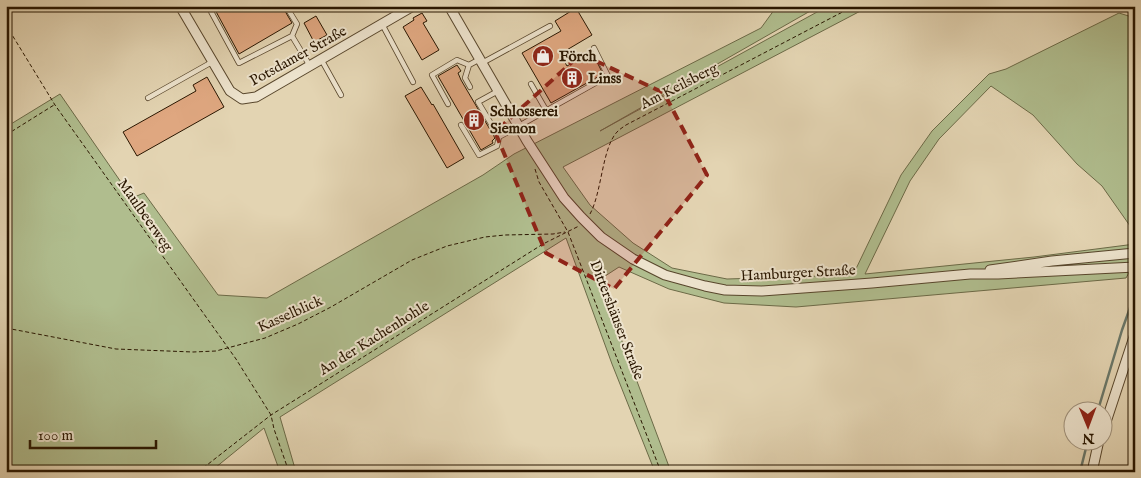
<svg xmlns="http://www.w3.org/2000/svg" width="1141" height="478" font-family="'IM FELL English',serif">
  <rect width="100%" height="100%" fill="#e3d4b2"/>
  <filter id="stains"><feTurbulence type="fractalNoise" baseFrequency=".004" numOctaves="4"/><feColorMatrix values="0 0 0 0 .2 0 0 0 0 .09 0 0 0 0 .02 0 0 0 .5 -.17"/></filter>
  <radialGradient id="worn" r=".72"><stop offset=".6" stop-color="#630" stop-opacity="0"/><stop offset="1" stop-color="#630" stop-opacity=".3"/></radialGradient>
  <path fill="#b0bd8e" stroke="#6c6a47" d="M777,6H819L600,131L828,6H870L563,167L590,205L633,243L672,268L727,279L853,275L901,175L932,131L989,74L1006,69L1119,13L1135,18V233L1102,186L1077,164L1033,115L991,86L939,139L910,181L865,274L1034,257L1135,244V262L1126,278L796,307L724,303L669,289L619,267L599,280L671,472H655L612,364L566,238L280,417L296,472H280L264,428L210,472H6V127L60,94L132,198L144,193L218,295L267,298L483,175L514,154L761,28Z"/>
  <g fill="none" stroke-linecap="round" stroke-linejoin="round">
    <path stroke="#6a7769" stroke-width="2.5" d="M1098,410L1122,330L1135,294
      M1080,472L1088,440"/>
  </g>
  <path fill="#dfa780" stroke="#291600" d="M213,6H282L292,23L239,54Z
    M576,8L592,35L560,54L567,66L592,52L603,74L551,103L522,53L561,31L555,21Z
    M422,13L427,21L423,23L439,50L422,60L403,27L414,20L413,18Z
    M316,16L327,35L314,42L304,23Z
    M457,65L461,71L458,73L461,80L495,138L492,141L493,143L481,150L438,76Z
    M207,77L224,107L137,156L123,132L196,91L193,85Z
    M421,87L432,105L433,104L464,158L447,168L405,96Z"/>
  <g fill="none" stroke-linecap="round" stroke-linejoin="round">
    <g stroke="#58462c" stroke-width="6">
      <path id="service" d="M208,6L239,63L292,36
        M286,6L297,24L292,36L310,66
        M382,24L413,82
        M321,59L341,95
        M482,63L550,26
        M469,65L465,78L470,87
        M531,84L546,110
        M498,91L478,102L499,137L608,76L594,48
        M148,98L212,62
        M448,104L432,75L457,60L469,65L480,59
        M461,125L479,155L497,146L499,137
        M1125,364L1135,367"/>
    </g>
    <g stroke="#58462c" stroke-width="11">
      <path id="minor" d="M180,6L230,91L242,99L256,97L413,6
        M449,6L527,141L564,198L581,217L601,237L633,259L665,275L705,286L725,290L762,291L872,283L970,274H998L1135,267
        M990,270L1052,261L1135,253
        M1104,428L1135,334
        M1092,472L1099,440"/>
    </g>
    <path stroke="#291600" stroke-width="1" stroke-dasharray="4 2.5" stroke-linecap="butt" d="M6,25L55,105L236,359L271,415L274,429L289,472
      M6,135L54,105
      M535,169L539,182L568,232L661,472
      M590,214C602,192 602,148 617,132C620,129 623,127 626,125L854,6
      M6,328L116,349L193,352L216,351L265,338L298,324L331,307L412,260L447,246L485,237L505,235L553,234L565,232
      M198,472L271,415L543,244L579,226"/>
    <use href="#service" stroke="#ede3cd" stroke-width="4.5"/>
    <use href="#minor" stroke="#ede3cd" stroke-width="9"/>
  </g>
  <path fill="#8f2418" fill-opacity="0.2" stroke="#8f2418" stroke-width="4" stroke-dasharray="10 6" stroke-linejoin="round" d="M581,54L664,93L707,175L614,289L546,253L495,132Z"/>
  <defs>
    <g id="shop-disc" transform="scale(1.125)"><circle r="9.5" fill="#8f2418" stroke="#ede3cd"/><path d="M-5-2.5h2.3a2.7 3.5 0 0 1 5.4 0H5L5.5 6h-11ZM-1.5-2.5h3a1.5 2.3 0 0 0-3 0Z" fill="#fff"/></g>
    <g id="building-disc" transform="scale(1.125)"><circle r="9.5" fill="#8f2418" stroke="#ede3cd"/><path d="M-4-6H4V6H1V3H-1V6H-4ZM-2.5-4.3h1.7v1.8h-1.7ZM.8-4.3h1.7v1.8H.8ZM-2.5-1h1.7V.8h-1.7ZM.8-1h1.7V.8H.8Z" fill="#fff"/></g>
  </defs>
  <g fill-rule="evenodd">
    <use href="#shop-disc" x="543" y="56"/>
    <use href="#building-disc" x="572" y="78"/>
    <use href="#building-disc" x="474" y="120"/>
  </g>
  <g text-anchor="middle" dominant-baseline="central" stroke-width="4" stroke-linejoin="round" paint-order="stroke">
    <g font-size="15" fill="#291600" stroke="#ede3cd">
      <text transform="translate(298 56) rotate(-29)">Potsdamer Straße</text>
      <text transform="translate(679 86) rotate(-27)">Am Keilsberg</text>
      <text transform="translate(145 215) rotate(55)">Maulbeerweg</text>
      <text transform="translate(798 273) rotate(-3)">Hamburger Straße</text>
      <text transform="translate(290 314) rotate(-24)">Kasselblick</text>
      <text transform="translate(617 320) rotate(69)">Dittershäuser Straße</text>
      <text transform="translate(374 338) rotate(-32)">An der Kachenhohle</text>
    </g>
    <g font-size="15" font-weight="bold" fill="#291600" stroke="#ede3cd" text-anchor="start">
      <text x="559" y="56">Förch</text>
      <text x="588" y="78">Linss</text>
      <text x="490" y="111">Schlosserei<tspan x="490" dy="17">Siemon</tspan></text>
    </g>
  </g>
  <rect width="1141" height="478" fill="none" stroke="#e3d4b2" stroke-width="25"/>
  <rect x="8" y="8" width="1126" height="463" fill="none" stroke="#291600" stroke-width="2.5"/>
  <rect x="12" y="12" width="1116" height="453" fill="none" stroke="#291600"/>
  <g transform="translate(1088 426) rotate(179)"><circle r="24" fill="#ede3cd" stroke="#9f917b"/>
  <path d="M0-4L9 19L0 12L-9 19Z" fill="#8f2418"/>
  <text y="-8" font-size="14" font-weight="bold" text-anchor="middle" fill="#291600">N</text>
  </g>
  <path d="M30 440v8h126v-8" fill="none" stroke="#291600" stroke-width="2.5"/>
  <text x="38" y="440" font-size="15" fill="#291600" stroke="#ede3cd" stroke-width="4" paint-order="stroke">100 m</text>
  <rect width="100%" height="100%" filter="url(#stains)"/>
  <rect width="100%" height="100%" fill="url(#worn)"/>
</svg>
